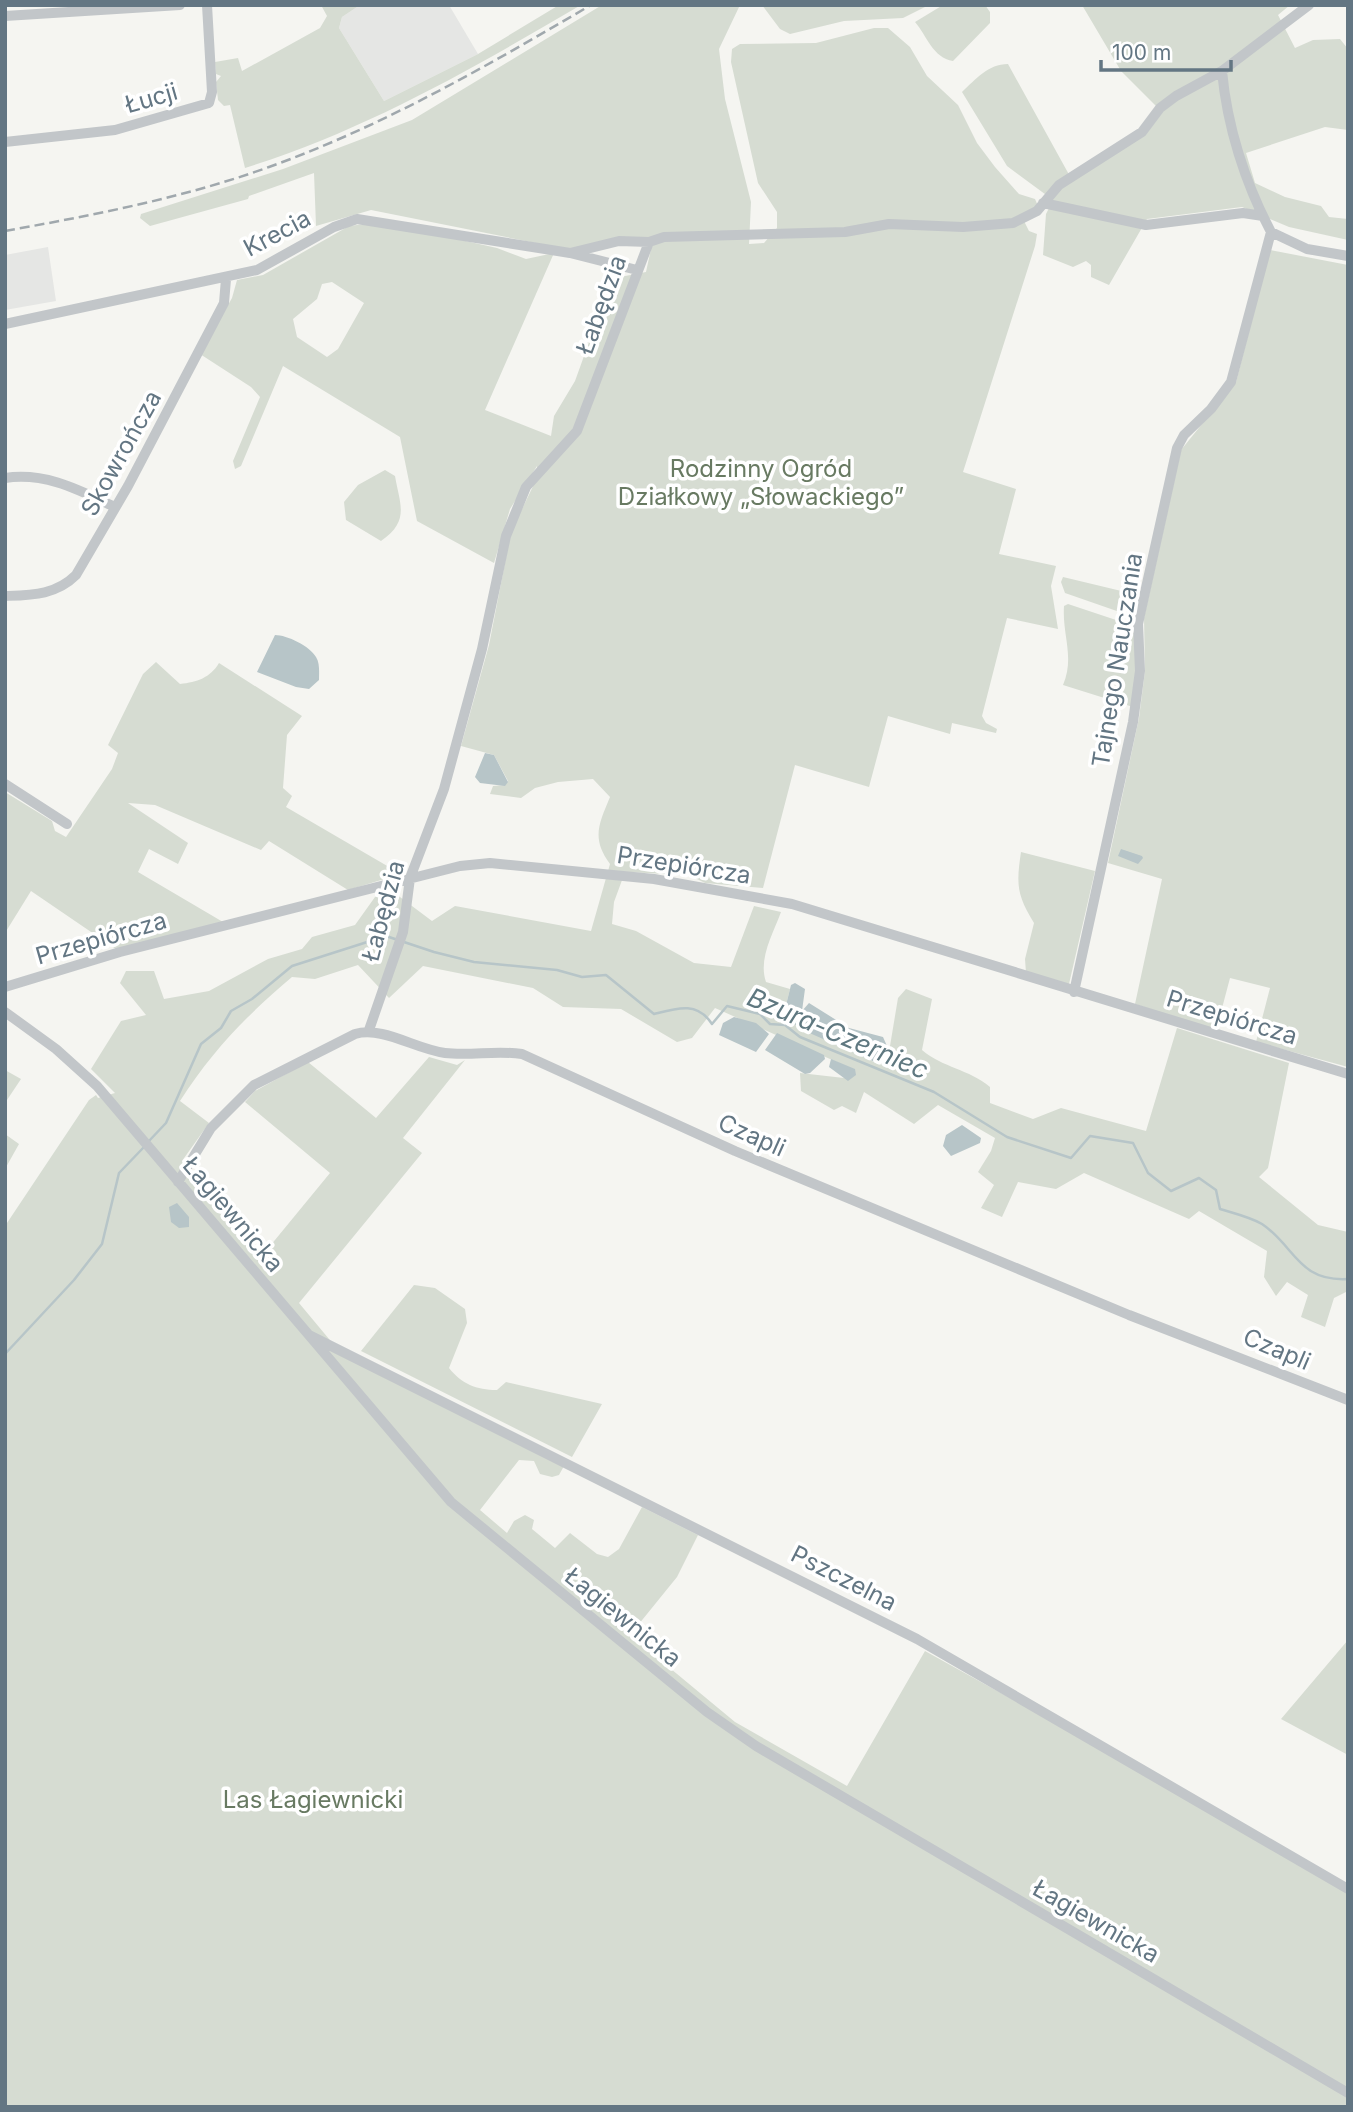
<svg xmlns="http://www.w3.org/2000/svg" width="1353" height="2112" font-family="Inter,sans-serif">
  <rect width="100%" height="100%" fill="#f5f5f1"/>
  <path fill="#e5e6e4" d="M360,5H449L478,54L384,101L339,28L342,17Z
    M48,247L56,301L5,310V255Z"/>
  <path fill="#d6dcd2" fill-rule="evenodd" d="M321,5H360L342,17L339,28L384,101L478,54L559,5H581C472,69 366,130 245,168L230,105L224,106L218,100L216,82L221,76L216,74L215,62L238,58L242,71L320,28L327,16Z
    M602,5H740L719,49L725,99L751,202L749,244L764,243L777,228V212L758,183L731,62L732,49L740,44L816,43L874,28H888L910,47L927,76L958,105L977,143L995,167L1019,194L1035,199L1038,206L1024,221L1029,231L1037,234L1035,246L963,472L1016,489L999,554L1056,566L1051,586L1058,629L1007,618L982,716L986,723L997,729L996,733L952,723L950,734L888,716L869,787L795,765L763,888L705,883L689,875L625,872L614,902L612,924L636,931L694,963L731,967L754,906L781,912C773,934 758,959 766,982L790,989L783,1017L880,1065L888,1058L898,998L906,989L932,999L922,1050C943,1068 969,1069 990,1087V1103L1033,1119L1061,1108L1146,1131L1177,1028L1289,1063L1268,1168L1259,1177L1318,1225L1348,1232V1291L1334,1298L1325,1327L1301,1317L1308,1295L1287,1282L1276,1296L1264,1277L1267,1251L1199,1211L1189,1219L1084,1173L1056,1189L1018,1182L1002,1217L981,1208L994,1185L978,1172L991,1151L995,1138L938,1105L914,1124L864,1092L856,1113L842,1106L834,1110L801,1091L800,1073L844,1078L848,1067L715,1008L692,1038L677,1042L621,1009L563,1007L533,988L423,966L389,998L358,965L315,979L292,977C247,1015 212,1051 180,1101L209,1123L182,1161L261,1257L330,1173L245,1102L255,1091L308,1062L376,1118L429,1057L457,1065L465,1060L403,1138L422,1153L299,1303L344,1357L564,1466L559,1475L552,1477L540,1474L534,1461L519,1460L480,1510L507,1533L514,1521L525,1515L534,1520L532,1529L555,1548L570,1533L597,1554L608,1557L619,1549L642,1507L698,1535L677,1577L630,1635L735,1722L847,1786L925,1651L1173,1788L1348,1892V2107H5V1226L89,1100L96,1095L98,1098L115,1093L91,1069L121,1021L146,1015L120,983L126,971H154L164,999L209,991L268,959L302,949L312,937L355,925L375,897L392,891L432,921L455,906L591,931L610,864C591,838 599,824 610,797L593,779L558,782L535,788L521,798L490,794L493,786L505,785L508,781L494,755L461,746L489,645L511,532L536,480L537,466L510,509L494,563L417,521L400,437L283,366L241,466L235,469L233,461L260,397L251,387L200,354L232,298L237,280L263,275L349,226L365,224L434,234L497,248L526,259L554,253L485,410L551,436L554,416L575,381L610,284L620,277L646,272L651,249L643,238L571,250L371,210L316,226L314,173L249,196L248,199L150,226L140,218L141,214L283,169L412,120ZM332,282L364,303L338,349L327,357L297,337L293,319L317,299L322,284Z
    M762,5H929L903,18L844,21L790,34L780,29Z
    M943,5H985L990,12V23L953,61C933,58 927,36 915,22Z
    M1082,5H1290L1278,15L1295,48L1313,40L1340,39L1348,49V130L1325,127L1246,153L1255,183L1285,197L1321,206L1329,217L1348,219V240L1289,227L1242,207L1147,219L1109,285L1091,277V265L1086,261L1073,267L1043,255L1046,214L1053,200L1007,166L962,92C976,79 988,64 1008,64L1072,180L1129,145L1155,122L1156,106L1121,71Z
    M1270,250L1348,265V1067L1256,1042L1270,988L1230,978L1216,1031L1135,1004L1162,879L1108,863L1139,718L1145,671L1144,618L1181,450L1236,382Z
    M385,470L395,476C400,505 410,521 381,541L346,520L344,502L358,485Z
    M1063,577L1138,595L1134,617L1065,593L1061,582Z
    M1068,604L1134,626L1136,672L1133,707L1063,685C1075,657 1062,635 1064,606Z
    M156,662L180,684C197,682 210,678 219,663L302,716L287,735L283,788L292,796L286,807L401,874L348,890L269,841L261,850L155,805L128,803L188,843L178,864L149,849L138,872L223,922L116,949L31,891L5,933V792L52,821L55,831L66,837L112,769L118,753L108,745L143,674Z
    M1021,852L1095,871L1069,984L1026,973L1025,959L1034,923C1017,895 1016,885 1021,852Z
    M5,1070L21,1079L5,1103Z
    M5,1134L19,1144L5,1169Z
    M414,1285L435,1288L465,1309L467,1323L449,1368C462,1384 476,1390 497,1390L506,1382L602,1404L572,1457L361,1351Z
    M1348,1640V1755L1281,1719Z"/>
  <path fill="#b7c5c8" d="M275,635C287,635 310,646 316,657C320,663 319,673 319,680L309,689L296,687L257,672Z
    M485,753L494,755L508,782L505,786L480,783L475,777Z
    M1121,849L1142,856L1143,858L1138,864L1118,856Z
    M795,983L805,989L802,1011L809,1003L849,1028L883,1037L887,1046L885,1056L875,1062L805,1031L783,1017L791,985Z
    M734,1017L756,1023L769,1034L756,1052L719,1035L723,1023Z
    M777,1033L824,1055L825,1059L810,1073L805,1074L765,1050Z
    M831,1059L855,1069L856,1075L848,1081L829,1067Z
    M962,1125L981,1138L980,1143L951,1156L943,1146L946,1135Z
    M177,1203L189,1217V1227L179,1228L171,1222L169,1207Z"/>
  <g fill="none" stroke-linecap="round" stroke-linejoin="round">
    <path stroke="#b7c5c8" stroke-width="2.5" d="M148,1142L166,1123L201,1044L221,1028L231,1011L252,999L292,966L386,936L434,952L474,962L557,970L582,977L606,975L654,1014C677,1008 697,1001 712,1024L727,1006L760,1014L770,1024L785,1025L800,1037L934,1092L1007,1137L1071,1158L1090,1136L1133,1143L1148,1173L1171,1191L1199,1178L1216,1190L1220,1209C1233,1213 1250,1217 1262,1224C1295,1246 1298,1282 1348,1279
      M5,1354L74,1280L102,1244L119,1173L144,1147"/>
    <path stroke="#c2c6c9" stroke-width="10" d="M5,16L180,5
      M1222,71C1227,126 1245,183 1271,232L1307,249L1348,256
      M5,142L115,130L209,103L212,92L207,5
      M1043,203L1146,225L1243,213L1263,216
      M637,270L570,253L619,241L649,242
      M5,324L257,270L334,227L357,219L570,253
      M5,478C46,472 79,490 115,507
      M5,596C32,595 56,595 76,575L128,486L224,303L226,279
      M5,784L67,824
      M5,987L120,952L460,866L490,863L654,879L792,904L1348,1074
      M1074,992L1133,722L1140,671L1138,624L1177,448L1184,435L1211,409L1231,382L1271,232
      M5,1012L56,1049L97,1086L451,1502L707,1712L756,1746L1348,2093
      M369,1030L403,932L410,878L444,789L482,649L506,536L526,487L577,431L649,242L664,237L845,232L889,224L963,227L1013,223L1037,211L1059,185L1142,132L1160,108L1176,96L1222,71L1309,5
      M178,1182L211,1128L254,1085L355,1034C383,1026 415,1049 445,1053C471,1056 496,1050 522,1054L735,1151L1129,1315L1348,1400
      M309,1335L917,1639L1348,1889"/>
    <path stroke="#a0a8ad" stroke-width="2.5" stroke-dasharray="10 5" stroke-linecap="butt" d="M5,231C94,215 183,198 269,167C383,126 487,66 591,5"/>
  </g>
  <g text-anchor="middle" dominant-baseline="central" stroke-width="7" stroke-linejoin="round" paint-order="stroke">
    <g font-size="24" fill="#637683" stroke="#fff">
      <text transform="translate(151 98) rotate(-16)">Łucji</text>
      <text transform="translate(277 233) rotate(-28)">Krecia</text>
      <text transform="translate(601 305) rotate(-70)">Łabędzia</text>
      <text transform="translate(121 453) rotate(-61)">Skowrończa</text>
      <text transform="translate(1117 660) rotate(-81)">Tajnego Nauczania</text>
      <text transform="translate(684 865) rotate(9)">Przepiórcza</text>
      <text transform="translate(383 911) rotate(-75)">Łabędzia</text>
      <text transform="translate(101 938) rotate(-16)">Przepiórcza</text>
      <text transform="translate(1232 1017) rotate(17)">Przepiórcza</text>
      <text transform="translate(752 1135) rotate(24)">Czapli</text>
      <text transform="translate(233 1214) rotate(50)">Łagiewnicka</text>
      <text transform="translate(1277 1349) rotate(23)">Czapli</text>
      <text transform="translate(844 1578) rotate(27)">Pszczelna</text>
      <text transform="translate(623 1617) rotate(39)">Łagiewnicka</text>
      <text transform="translate(1096 1921) rotate(30)">Łagiewnicka</text>
    </g>
    <g font-size="24" fill="#687a62" stroke="#fff">
      <text x="761" y="468">Rodzinny Ogród<tspan x="761" dy="28">Działkowy „Słowackiego”</tspan></text>
      <text x="313" y="1799">Las Łagiewnicki</text>
    </g>
    <g font-size="26" font-style="italic" fill="#5f7880" stroke="#fff">
      <text transform="translate(838 1033) rotate(23)">Bzura-Czerniec</text>
    </g>
  </g>
  <rect width="1353" height="2112" fill="none" stroke="#637683" stroke-width="14"/>
  <path d="M1101 60v10h130v-10" fill="none" stroke="#637683" stroke-width="3.5"/>
  <text x="1112" y="60" font-size="21" fill="#637683" stroke="#ffffff" stroke-width="5" paint-order="stroke">100 m</text>
</svg>
